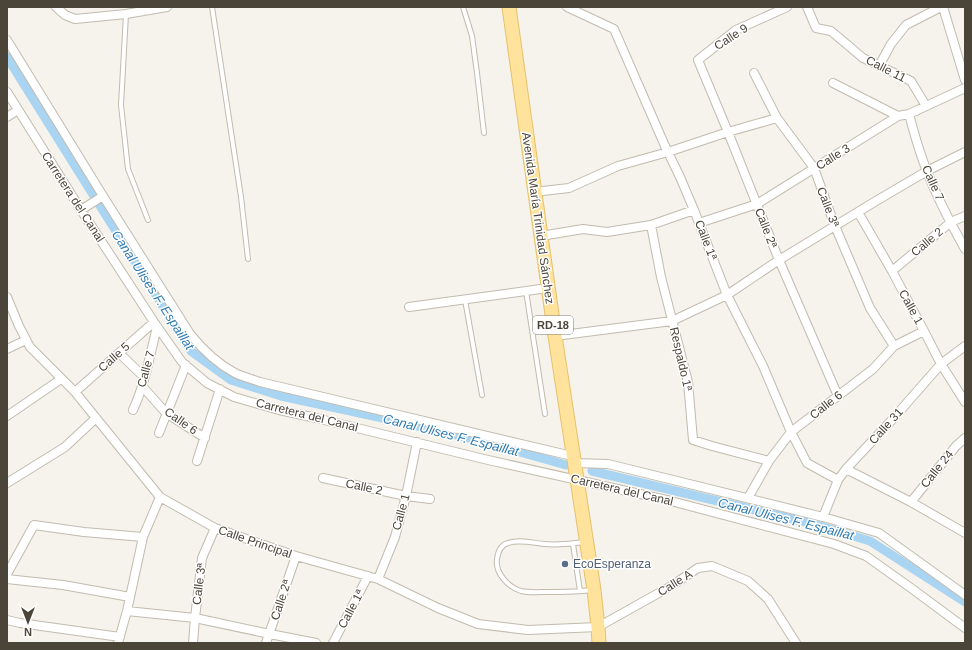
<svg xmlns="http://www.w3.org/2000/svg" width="972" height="650" font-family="Helvetica,sans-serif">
  <rect width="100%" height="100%" fill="#f6f3ec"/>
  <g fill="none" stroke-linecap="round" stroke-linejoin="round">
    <path stroke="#a9d4f2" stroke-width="9" d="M7,57L191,351L231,380L281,396L383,418L478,440L566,465
      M592,471L813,524L870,541L965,602"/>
    <g stroke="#c2bbae" stroke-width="6">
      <path id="lane" d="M212,7L241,197L248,259
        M463,7L472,36L477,73L484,133
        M126,14L121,105L128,169L148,220
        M526,291L545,414
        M465,300L482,395
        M584,542C571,544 557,545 544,544C533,543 519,539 508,543C500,545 498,552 497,559C495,573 508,587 521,591C529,593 540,592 548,592C563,592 577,592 591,590
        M573,544L580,591"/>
    </g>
    <g stroke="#c2bbae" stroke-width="10">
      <path id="street" d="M56,7L65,15L75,19L126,14L167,7
        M567,7L614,29L665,146L680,177L694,210L727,295L763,366L791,432L807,463L838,480
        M787,7L736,30L698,60L728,132L779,260L838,396
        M807,7L816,28L831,31L863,58L911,81L926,106
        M943,7L965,80
        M7,40L103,196L190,334C203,350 216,363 235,373C243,377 252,379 260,382L572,456
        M879,66L891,44L906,25L941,7
        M754,73L777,118L814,168L835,226L870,308L894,346
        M833,83L898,116
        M7,92L81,210L154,322L182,362L207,383L234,397L279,410L316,418L488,460L671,501L834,544L866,556L911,588L965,628
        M909,114C914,133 919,152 927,171C937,198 951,224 965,249
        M7,117L18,110
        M534,192L569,188L618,166L668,152L728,132L777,118
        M81,210L103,196
        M858,212L892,271L924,331L941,364L965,402
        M699,223L757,204L898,116L909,114L965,88
        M651,225L661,277L688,382L693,440L712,446L769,461
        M541,236L583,229L607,232L651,225L694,210
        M892,271L951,222L965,216
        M7,297L19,326L30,347L75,392L160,497L215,528L296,556L378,579L438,608L478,624L528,630L598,627L673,585L698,568L712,566L748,581L768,599L796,643
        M409,307L548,288
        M555,336L672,321L727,295L779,260L876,201L927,171L965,152
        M7,349L26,340
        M119,353L144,377
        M142,386L166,413L205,438
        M75,392L154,322
        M133,410C145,384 150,355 157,327
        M7,416L61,379
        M159,433L186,365
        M197,461L220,389
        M574,463L608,464L823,517L879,533L965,595
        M846,469L911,502L965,533
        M323,478L406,496L430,499
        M7,483L65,447L96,418
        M748,498L769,461L791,432L873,369L894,346L924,331
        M911,502L956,446L965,438
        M823,517L838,480L846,469L891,421L941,364L965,346
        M7,574L34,525L84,532L143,537
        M7,579L63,585L130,597
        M378,579L395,537L406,496L417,442
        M127,611L195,618L270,634L316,643
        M7,620L20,623L120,637
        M118,643L127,611L143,537L160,497
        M193,643L195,618L202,558L215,528
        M266,643L296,556
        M333,643L368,576"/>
    </g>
    <g stroke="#e6c16a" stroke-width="15">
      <path id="primary" d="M509,7L555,336L594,590L598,627L599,643"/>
    </g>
    <use href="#lane" stroke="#fff" stroke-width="4"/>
    <use href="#street" stroke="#fff" stroke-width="8"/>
    <use href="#primary" stroke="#ffe39c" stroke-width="13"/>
  </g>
  <circle fill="#5c6f8a" stroke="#fff" stroke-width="1.5" cx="565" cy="564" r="4"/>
  <g text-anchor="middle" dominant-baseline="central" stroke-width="3" stroke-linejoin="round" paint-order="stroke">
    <rect fill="#fff" stroke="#817c74" stroke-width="1" x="533" y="316" width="40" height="18" rx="3"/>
    <g font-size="11" font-weight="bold" fill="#4b4439">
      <text x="553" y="325">RD-18</text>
    </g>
    <g font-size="12" fill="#4b4439" stroke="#fff">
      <text transform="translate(731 37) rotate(-33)">Calle 9</text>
      <text transform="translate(886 69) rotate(27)">Calle 11</text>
      <text transform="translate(833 157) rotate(-32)">Calle 3</text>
      <text transform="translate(933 183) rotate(66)">Calle 7</text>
      <text transform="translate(73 197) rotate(57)">Carretera del Canal</text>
      <text transform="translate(828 207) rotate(69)">Calle 3ª</text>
      <text transform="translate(538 218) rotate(82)">Avenida María Trinidad Sánchez</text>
      <text transform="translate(766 228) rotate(69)">Calle 2ª</text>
      <text transform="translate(706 240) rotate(69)">Calle 1ª</text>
      <text transform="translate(927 242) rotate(-40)">Calle 2</text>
      <text transform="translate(911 307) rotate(61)">Calle 1</text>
      <text transform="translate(114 357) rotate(-42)">Calle 5</text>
      <text transform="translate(681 359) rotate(77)">Respaldo 1ª</text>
      <text transform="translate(146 369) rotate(-75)">Calle 7</text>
      <text transform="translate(826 405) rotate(-38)">Calle 6</text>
      <text transform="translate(307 415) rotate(14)">Carretera del Canal</text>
      <text transform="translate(181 421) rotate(35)">Calle 6</text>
      <text transform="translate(886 426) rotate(-48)">Calle 31</text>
      <text transform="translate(937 469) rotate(-51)">Calle 24</text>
      <text transform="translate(364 487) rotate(12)">Calle 2</text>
      <text transform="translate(622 490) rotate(13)">Carretera del Canal</text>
      <text transform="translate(401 512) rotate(-75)">Calle 1</text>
      <text transform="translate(255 542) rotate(19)">Calle Principal</text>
      <text transform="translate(675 583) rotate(-32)">Calle A</text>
      <text transform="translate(199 584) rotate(-83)">Calle 3ª</text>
      <text transform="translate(281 600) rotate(-72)">Calle 2ª</text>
      <text transform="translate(351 609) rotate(-62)">Calle 1ª</text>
    </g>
    <g font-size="12" fill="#4e5e75" stroke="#fff" text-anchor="start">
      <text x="573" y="564">EcoEsperanza</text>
    </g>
    <g font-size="13" font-style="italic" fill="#2e7ab2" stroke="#fff">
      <text transform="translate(153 290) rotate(57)">Canal Ulises F. Espaillat</text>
      <text transform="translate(451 435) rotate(14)">Canal Ulises F. Espaillat</text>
      <text transform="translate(786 519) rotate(14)">Canal Ulises F. Espaillat</text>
    </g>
  </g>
  <rect width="972" height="650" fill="none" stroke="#4b4439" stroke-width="16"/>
  <g transform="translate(28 622) rotate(180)" stroke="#ffffff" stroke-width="3" paint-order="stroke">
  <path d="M0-3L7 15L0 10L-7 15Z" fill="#4b4439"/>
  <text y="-6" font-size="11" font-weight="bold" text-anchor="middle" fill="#4b4439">N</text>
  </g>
</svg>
